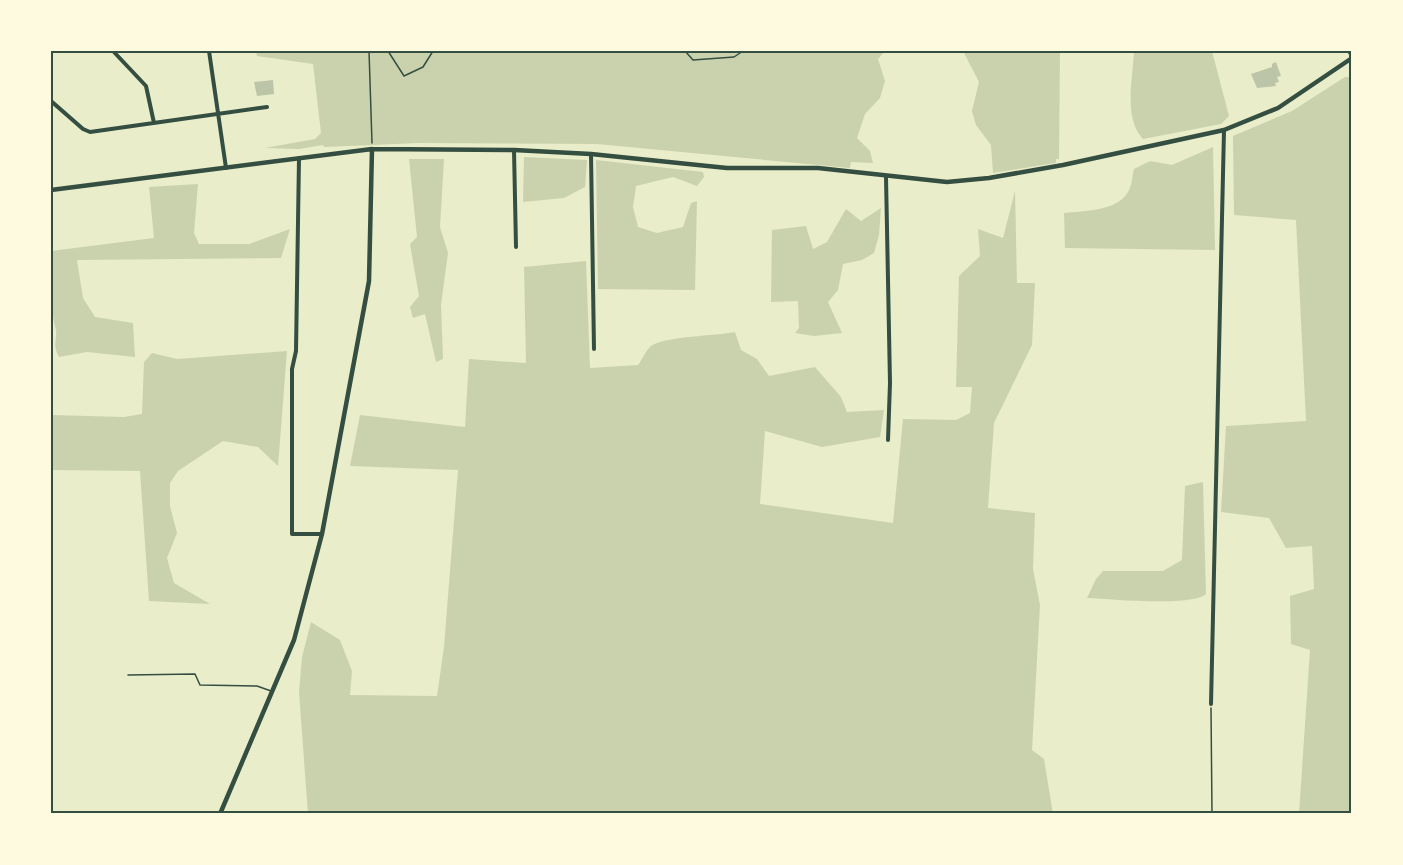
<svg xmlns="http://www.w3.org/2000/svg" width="1403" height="865" font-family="'PT Serif',serif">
  <rect width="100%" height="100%" fill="#e9edc9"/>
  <path fill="#cad2ad" d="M256,51H885L878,59L885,81L880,98L865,114L857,138L870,151L873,163L851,162L850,168L597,144L419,143L324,147L323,145L299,149L265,148L315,139L321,133L313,64L257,56Z
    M963,51H1060L1059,159H1056V163L993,173L991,145L976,125L972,111L979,82Z
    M1134,51H1212L1229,116L1221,124L1143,139C1123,118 1133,78 1134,51Z
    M1345,77H1352V814H1299L1310,650L1291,644L1290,596L1314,589L1312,546L1286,548L1269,518L1221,512L1226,426L1306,421L1296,220L1234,215L1233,136L1292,111Z
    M1213,147L1215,250L1065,248L1064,213C1083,211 1118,211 1128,192C1132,186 1132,176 1134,169L1150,161L1172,165Z
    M524,157L587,160L585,187L564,198L523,202Z
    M409,159H444L440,227L448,253L441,305L443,359L436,362L425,314L413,318L410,307L419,296L410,244L417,237Z
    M596,160L703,172L704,177L697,186L673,177L636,186L633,207L638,227L657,233L683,227L691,203L697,201L695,290L598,289Z
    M198,184L194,233L199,244H249L290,229L281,258L77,260L83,298L95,317L133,323L135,357L87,352L59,357C51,343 59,338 55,326C49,302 51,276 51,251L154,238L149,187Z
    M1015,191L1017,283H1035L1032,345L994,423L988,508L1035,513L1033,569L1040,605L1032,750L1044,759L1053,814H308L299,692L302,657L311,622L340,640L352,671L350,695L437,696L444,647L458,470L350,466L360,415L465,427L469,359L526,363L524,267L586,261L590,368L638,365C642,360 646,350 651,346C665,336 716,336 735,332L741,350L757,359L769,376L815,367L841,397L847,412L884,410L880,437L822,447L765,431L760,504L893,523L903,419L956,420L970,413L972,387H956L959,276L980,256L978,229L1003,238Z
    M881,208L879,235L874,253L862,260L843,264L838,290L828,302L842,333L814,336L795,333L799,328L798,301L771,302L772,230L806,226L813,249L827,242L846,209L861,221Z
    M287,351L278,466L258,447L223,441L178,471L170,483V506L177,533L167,558L174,583L210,604L149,601L140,471L51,470V415L124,417L142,414L144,362L152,353L177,359Z
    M1203,482L1206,594C1192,607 1110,599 1087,598L1096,579L1103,571H1163L1182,560L1185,486Z"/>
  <path fill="#bcc5a7" d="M1276,62L1281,76L1277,77L1279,82L1275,83L1276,86L1257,88L1251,74L1272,67V64Z
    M273,80L274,94L257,96L254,82Z"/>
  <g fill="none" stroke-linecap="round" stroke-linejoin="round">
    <path stroke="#344e41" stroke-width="1.5" d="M369,51L372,143
      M388,51L404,76L423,67L433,51
      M523,51H529
      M685,51L693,60L734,57L743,51
      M1211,708L1212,814"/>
    <path stroke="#344e41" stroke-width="1.5" d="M128,675L195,674L200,685L257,686L271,691"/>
    <path stroke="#344e41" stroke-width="4" d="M113,51L146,86L154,123
      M209,51L226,168
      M51,101L83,129L90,132L267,107
      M514,150L516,247
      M591,154L594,349
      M299,158L296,351L292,369V534H322
      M886,177L890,383L888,440
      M1211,704L1224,130"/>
    <path stroke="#344e41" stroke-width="4.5" d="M51,190L372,149L514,150L591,154L727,168H818L947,182L989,178L1063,165L1224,130L1278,108L1352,58
      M220,814L294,640L322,534L369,281L372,149"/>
    <path stroke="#344e41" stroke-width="4.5" d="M1349,51L1352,55"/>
  </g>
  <rect width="1403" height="865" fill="none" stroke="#fefae0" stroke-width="105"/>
  <rect x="52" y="52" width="1298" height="760" fill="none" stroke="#344e41" stroke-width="2"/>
</svg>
